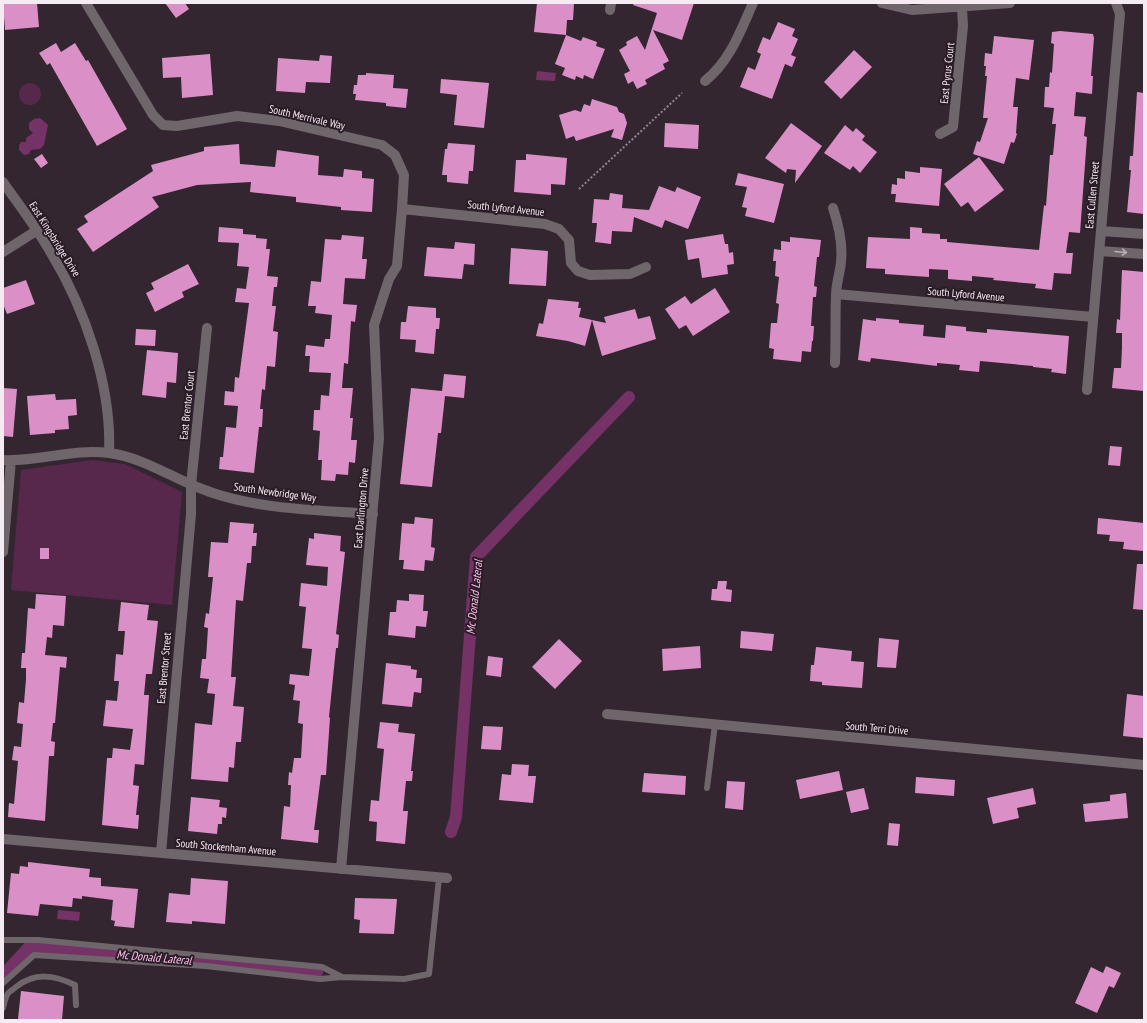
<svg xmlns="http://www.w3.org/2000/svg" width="1147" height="1023" font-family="'PT Sans Narrow',sans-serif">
  <rect width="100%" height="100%" fill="#342630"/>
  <path fill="#57284c" d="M19 94a11 11 0 1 1 22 0a11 11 0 1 1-22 0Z
    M92,460L125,464L182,492L172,605L11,590L21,470Z"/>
  <path fill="#743266" d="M537,71L556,73L555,81L536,80Z
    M40,118L48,125L44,145L40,149L31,150L29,154L24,155L19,150V145L21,142H26V138L33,133L29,129V123L34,119Z
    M58,910L80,912L79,921L57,919Z"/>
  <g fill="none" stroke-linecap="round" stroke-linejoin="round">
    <path stroke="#743266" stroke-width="12" d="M451,832L456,817L476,557L629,397
      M3,975L30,946L317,972"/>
  </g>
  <path fill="#da90c7" d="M3,3H37L39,27L5,30Z
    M165,3H185L189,9L176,18Z
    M537,3L574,4L573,20H567L566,35L534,32Z
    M634,3H694L682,40L653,30L669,61L663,64L665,69L645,80L647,84L637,89L633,81L628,84L624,74L630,71L619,50L627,45L626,42L637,36L645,50L657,13L633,5Z
    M778,22L795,29L792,36L798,39L791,55L796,57L792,67L785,64L772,99L740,87L748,67L755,70L761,54L757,52L763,37L770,40Z
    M1060,31L1093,34L1094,38L1091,76H1093L1092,94L1076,92L1074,116L1086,117L1084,136L1087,137L1080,233L1069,232L1066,253H1073L1071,274L1054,273L1052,290L1035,288L1036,284L993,280L994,278L972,276V281L948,279V270L929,269V277L885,274V269L866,268L868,237L910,239V227L922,228V233L940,234V239H947V242L1039,250L1044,205L1046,206L1050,155H1053L1056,124H1052L1054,108L1044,107L1045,87H1049L1050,72L1052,73L1054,44L1051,43L1052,32Z
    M566,35L581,41L583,37L597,42L596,46L605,49L593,79L584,75L583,79L576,76L575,80L562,75L565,68L555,64Z
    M994,36L1034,40L1029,80L1016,78L1013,107H1018L1016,133L1017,134L1014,143L1011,142L1004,164L973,154L977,141L980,142L988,118H983L987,76H985L986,66H984L985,53L992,54Z
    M56,43L61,52L75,43L86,61L88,60L127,129L97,146L50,63L47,65L39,53Z
    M854,50L872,67L841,99L824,82Z
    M210,54L213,95L182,98L181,77L163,78L162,58Z
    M320,55L332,56L330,83L306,82L305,93L276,91L278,58L319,61Z
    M366,73L394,75L393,88L408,89L406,108L386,106V103L355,100L356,94H353L354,85H357L358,75H366Z
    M441,79L489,83L484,128L454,125L457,95L440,93Z
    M1137,92L1144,93V214L1127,212L1131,170H1129L1130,156H1133Z
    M592,99L617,107L619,112L624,114L627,123L622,140L611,137L614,129L576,141L574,136L566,139L559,115L575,110L581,112L584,104L590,106Z
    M665,123L699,125L698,149L664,147Z
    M791,123L822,146L795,183L796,170L787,169L786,173L765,158Z
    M845,125L853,132L856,128L865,136L862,140L877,152L860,173L853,166L850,170L824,153Z
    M448,143L475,145L473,171H469L468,184L447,182V175H442L445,149H447Z
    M239,144L240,164L275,167L277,150L319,156L318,175L343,177L344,169L362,171V178L374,179L372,212L341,210V207L296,202V197L250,192L251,182L197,185L152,197L159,207L93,252L77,229L88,222L84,216L153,171L151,165L204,151V147Z
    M42,154L48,163L41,168L34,159Z
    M526,154L567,158L565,185L551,184V195L514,192L516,160H526Z
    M979,157L1004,190L975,212L968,202L961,207L944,184Z
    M920,167L942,169L939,206L895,202L896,194H891L892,184L897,185V178L905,179V171L920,173Z
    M738,173L784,184L774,223L745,216L747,208L742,207L747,187L735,185Z
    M659,186L675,192L677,187L701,197L688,229L665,220L662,228L634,217L632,232L612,231L611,244L595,242L597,223H592L594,199L609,200L610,193L623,195L622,208L649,210Z
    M219,227L243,229V234L256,235V238L267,239L266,249H270L267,276L278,277L277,287H274L272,306H276L273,331L278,332L275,367L267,366L265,390L262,389L260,409H263L262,427H259L254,473L219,469L220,457H223L226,427L236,428L238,406L224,405L225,391L234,392L235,377L239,378L249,303L235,302L237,288L246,289L249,267L237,266L239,243L218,242Z
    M723,234L725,244H728L729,253L733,252L734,264L727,265L728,274L702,278L699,258L688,260L685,240Z
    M342,235L364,237L362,259H367L365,279L345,278L343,304L357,305L355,322L351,321L348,364L344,363L342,388H353L350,418H353L351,440H357L355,463L349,462L348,475L336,474L335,481L321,480L322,460H318L320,431L313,430L314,410H320L321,395L329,396L331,373L309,372L310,356H305L306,345L324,347L325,339H330L332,315L315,313L316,306H308L311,281L321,282L325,239L341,240Z
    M790,237L821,240L819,257H817L814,286L817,287L816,297H813L811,326H814L813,341H812L811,352L802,351L801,362L773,359L774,349L769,348L771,323H777L779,304L776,303L779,277L775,276L776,261H773L774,249L781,250V241L790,242Z
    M455,242L475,244L474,265L464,264L462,279L424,276L427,247L454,249Z
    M511,248L548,251L546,286L509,284Z
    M188,264L199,284L182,292L184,297L155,312L146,293L154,289L151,283Z
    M1122,270L1144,272V391L1112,388L1114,368H1121L1122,348V333H1116L1117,319L1120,320Z
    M26,280L35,304L7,314L3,304V288Z
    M715,288L730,312L693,336L686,325L679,329L665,309L685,296L691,304Z
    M548,299L579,302L578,308H581L579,317L592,320L585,346L568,341L536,336L539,323L543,324Z
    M408,306L436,308V318H440L439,329H436L434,354L415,352L416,340L400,339L401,322H406Z
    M635,309L638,319L650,316L656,339L602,356L592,320L606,323L604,317Z
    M876,318L899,320V323L924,325L923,336L945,338L946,325L966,327V331L987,333V329L1069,336L1066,374L1051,372L1052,369L1033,367V366L980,361L979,372L959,370L960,365L937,363V366L871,358L870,362L858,360L863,319L876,321Z
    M136,329L156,330L155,346L135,345Z
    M147,350L178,353L176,383L167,382L166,398L142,395Z
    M444,374L466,376L464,398L445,396L441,433H438L432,487L400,484L411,388L442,391Z
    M3,388L17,389L13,437L3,436Z
    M55,394L56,400L76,399L77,415L68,416L69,429L55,430V433L30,435L27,396Z
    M1110,446L1122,447L1120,466L1108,465Z
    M415,517L433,519L431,547L435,548L433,561L425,560L424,571L403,569L404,560H399L402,523L414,524Z
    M1098,518L1144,523L1143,551L1123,549L1124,542L1109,541L1110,535L1097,534Z
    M230,522L254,524L253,533H257L256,546H252L251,563H247L243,601L236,600L231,677H236L233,706L244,707L241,742H236L234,768L229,767L228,782L191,779L195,723L212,725L215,694L207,693L209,679L200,678L202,659H206L208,628L204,627L206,613L209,614L213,577H208L211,542L228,543Z
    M314,533L341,536L340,551L345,552L336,634L339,635L338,648H336L329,717L330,718L326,775H321L314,830H319L318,843L281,839L284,806L290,807L291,785H288L289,772L292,773L294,758H301L303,724L298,723L300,701L293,700L295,685L289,684L290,674L309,676L312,649L302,648L306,607L299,606L301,583L327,586L328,567L306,565L309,538L314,539Z
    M40,548H49V559H40Z
    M1137,564H1144V610L1133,609Z
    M718,581H727L726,589L732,590L731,602L711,600L712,589H717Z
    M36,594L66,596L64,626L53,625L52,638L47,637L45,655L67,657L66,668L60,667L55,723H53L51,741L55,742L54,756H49L45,821L8,817L9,803L14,804L18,761L12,760L14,746L21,747L23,724L17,723L19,702L24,703L26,679V668H21L22,653H25L28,608L35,609Z
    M409,594L424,595L423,611H428L426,627L416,626L415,638L388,635L390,612H396L397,600L409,601Z
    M121,602L149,605L147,620L158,621L152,674H146L144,695H149L144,765L135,764L133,785L139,786L136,815H139L138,829L102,825L107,758H112L113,748L130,750L133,729L103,726L106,700L117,701L119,681H114L116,654L123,655L125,631H118Z
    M741,631L774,634L772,651L740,648Z
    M879,638L899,640L896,668L877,667Z
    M559,639L582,661L555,689L532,667Z
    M700,646L701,668L663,671L662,649Z
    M816,647L852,651L851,661L864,662L862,688L822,685V682L810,681L811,665H814Z
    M488,656L503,658L501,677L486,675Z
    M386,663L411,666V669L417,670L416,678H422L421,693L414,692L412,707L382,704Z
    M1127,694L1144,696L1143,738L1123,736Z
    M380,722L399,724L398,732L415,734L411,771H413L412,781H406L403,811H408L405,844L376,841L377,822L369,821L371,800L379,801L384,749L377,748Z
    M483,726L503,727L501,750L481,749Z
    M512,764L529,765L528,776H536L533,803L499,800L502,774L511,775Z
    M839,771L843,790L800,799L796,780Z
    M644,773L686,776L685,795L642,792Z
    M916,777L955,780L954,796L915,793Z
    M727,781L745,782L743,810L725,808Z
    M864,788L869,809L851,813L846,792Z
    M1033,788L1036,804L1017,808L1019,818L993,824L987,798Z
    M1126,793L1128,818L1085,822L1083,804L1110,801V795Z
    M191,797L220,800L219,807L227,808L226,818L222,817V824H218L217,834L188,831Z
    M889,823L900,824L898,846L887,845Z
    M28,862L90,869L89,877L101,878V886L138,889L134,928L114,926L115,921L111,920L113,900L82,896V899L73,898L72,907L40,904L38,916L7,913L11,873L19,874L20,866L28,867Z
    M191,878L228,881L225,924L192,921V924L166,922L169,893L190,895Z
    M355,898L397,899L394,934L359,933L360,920L354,919Z
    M1106,966L1121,973L1114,988L1109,986L1097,1013L1075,1003L1091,967L1103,973Z
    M21,991L64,996L62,1020L18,1019Z"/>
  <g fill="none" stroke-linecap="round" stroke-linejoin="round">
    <path stroke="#92868f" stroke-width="2" stroke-dasharray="2 2" stroke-linecap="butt" d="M579,189L682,93"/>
    <path stroke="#6e666b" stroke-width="6" d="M707,788L715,724
      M3,940H38L322,967L342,977L404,979L429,974L439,878
      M3,983L34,955L206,966L320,979L342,977
      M3,1008C4,1004 5,999 7,995C8,992 13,990 16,987C35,972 54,975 75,985L76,1005"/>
    <path stroke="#6e666b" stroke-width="10" d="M86,3L153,115L163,125L177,126L237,116L279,121L382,145L395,155L404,175L402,209L397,266L389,279L374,325L379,438L341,869
      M882,3L912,10L1010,3
      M610,10L611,3
      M705,81C730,61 740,32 753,3
      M940,134L953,127L963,26L962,8
      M3,182C19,205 37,228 51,253C85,309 112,386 109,453
      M833,208C839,226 843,243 841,262C840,273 836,284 836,295C835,318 836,340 835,363
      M402,209L545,224L559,229L569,240L571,263L578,271L590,275L630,274L646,267
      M1101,231L1144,234
      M1099,251L1144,254
      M3,252L36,231
      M836,294L1093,317
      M1087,390L1120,14L1116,3
      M3,460C39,462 74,448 109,453C147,458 177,482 213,493C264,510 321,510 373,514
      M3,552L11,460
      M607,714L1144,765
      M3,839L447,878
      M161,853L191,514V485L207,328"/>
  </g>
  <defs><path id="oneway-shaft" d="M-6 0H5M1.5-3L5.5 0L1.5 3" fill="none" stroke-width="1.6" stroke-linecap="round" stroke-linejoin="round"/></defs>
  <use stroke="#b8afb5" href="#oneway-shaft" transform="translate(1121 252) rotate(5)"/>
  <g text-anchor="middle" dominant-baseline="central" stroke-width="4" stroke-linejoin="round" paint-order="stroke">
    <g font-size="11" fill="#f5ebf2" stroke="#2a1c26">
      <text transform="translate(947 73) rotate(-84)">East Pyrus Court</text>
      <text transform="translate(307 117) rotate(13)">South Merrivale Way</text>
      <text transform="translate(1092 195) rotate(-85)">East Cullen Street</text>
      <text transform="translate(506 208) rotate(6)">South Lyford Avenue</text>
      <text transform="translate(55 239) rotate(58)">East Kingsbridge Drive</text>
      <text transform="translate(966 294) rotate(5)">South Lyford Avenue</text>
      <text transform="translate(187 405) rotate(-84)">East Brentor Court</text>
      <text transform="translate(275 492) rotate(8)">South Newbridge Way</text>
      <text transform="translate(361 508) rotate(-85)">East Darlington Drive</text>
      <text transform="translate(164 668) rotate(-85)">East Brentor Street</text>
      <text transform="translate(877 728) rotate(5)">South Terri Drive</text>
      <text transform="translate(226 847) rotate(5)">South Stockenham Avenue</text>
    </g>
    <g font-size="12" font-style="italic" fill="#fec3ee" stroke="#2a1c26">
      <text transform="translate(474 597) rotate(-84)">Mc Donald Lateral</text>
      <text transform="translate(154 957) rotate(5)">Mc Donald Lateral</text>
    </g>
  </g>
  <rect width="1147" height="1023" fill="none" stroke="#f5ebf2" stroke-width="8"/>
</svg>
